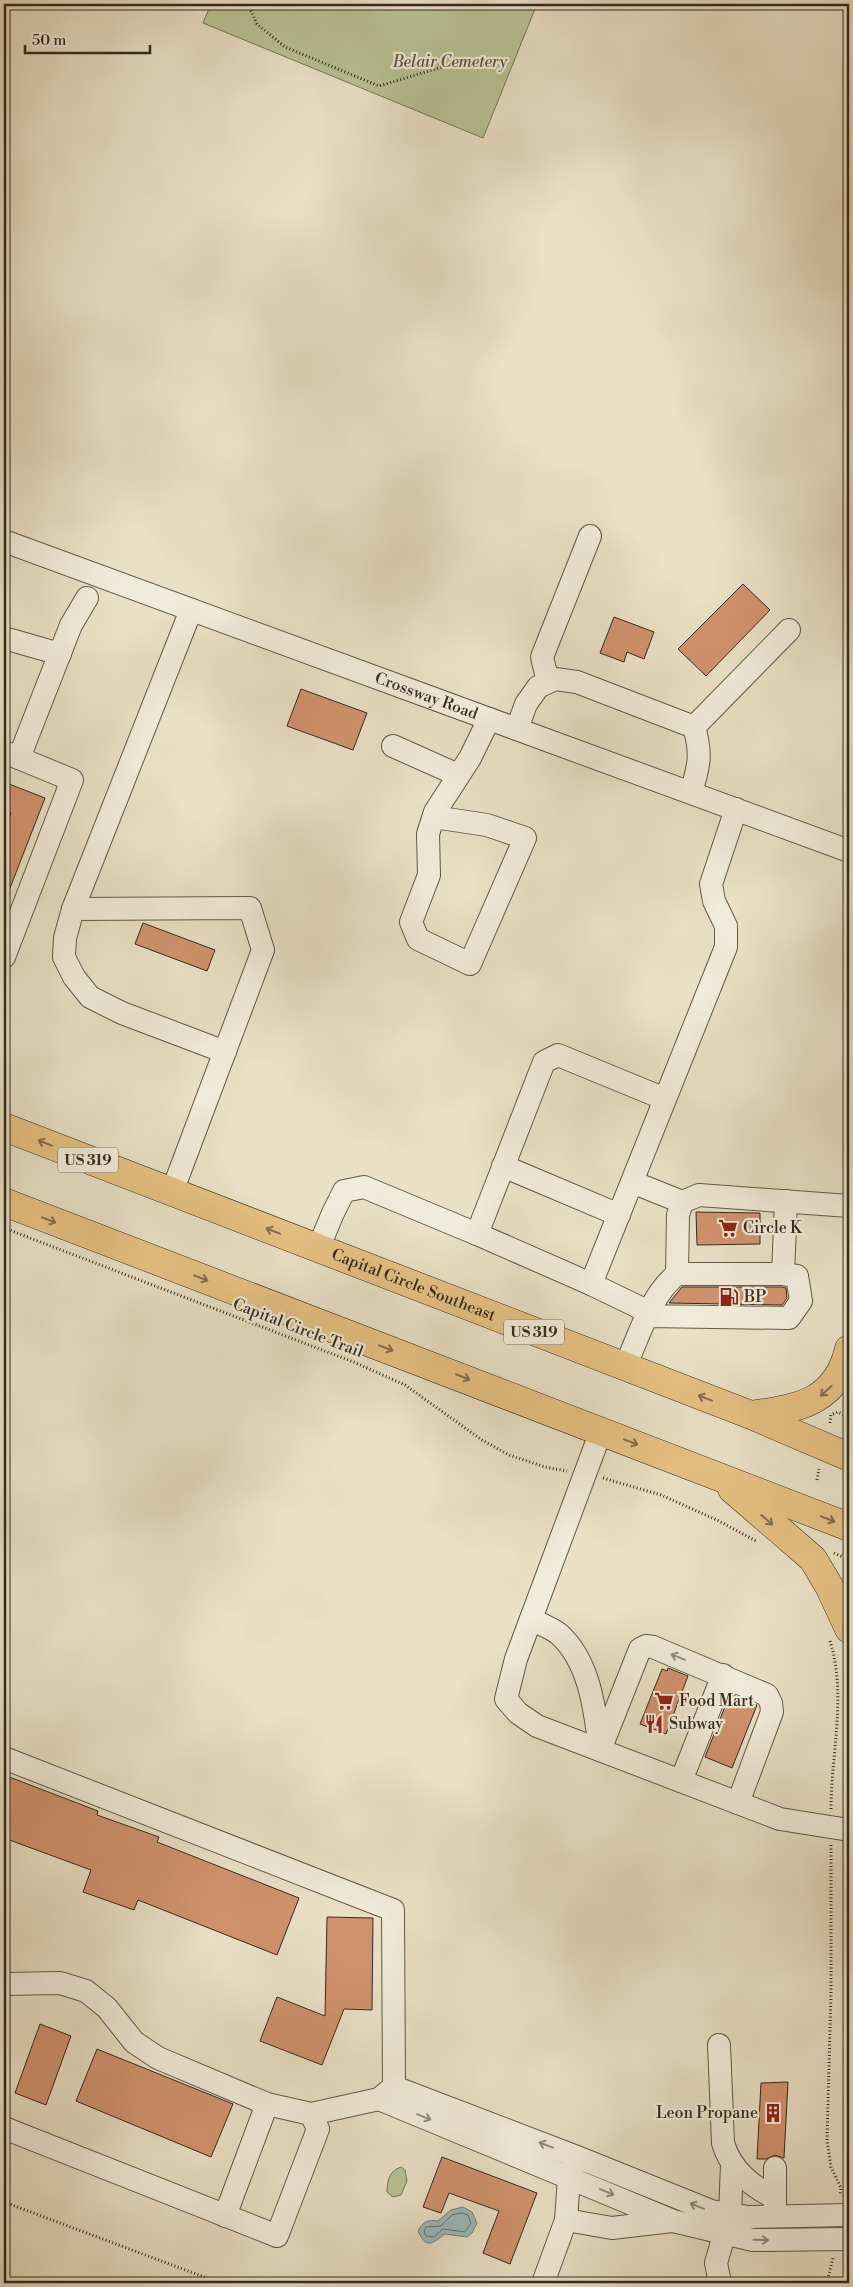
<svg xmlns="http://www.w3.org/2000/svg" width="853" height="2287" font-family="'Libre Bodoni',serif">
  <rect width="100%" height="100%" fill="#e9e0c5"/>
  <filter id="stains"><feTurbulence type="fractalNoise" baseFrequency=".004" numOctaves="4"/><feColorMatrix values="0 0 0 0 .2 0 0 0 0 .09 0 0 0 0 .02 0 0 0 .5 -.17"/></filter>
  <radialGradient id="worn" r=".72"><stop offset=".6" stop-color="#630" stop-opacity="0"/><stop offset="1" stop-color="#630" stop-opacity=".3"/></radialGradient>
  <path fill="#b8c294" stroke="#76765a" d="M211,4H537L483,138L203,23Z
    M401,2167L405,2170L407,2181L401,2195L393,2197L387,2192C387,2181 389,2171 401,2167Z"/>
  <path fill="#9bb" stroke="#71817d" d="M463,2207L472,2212L477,2223L472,2233L467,2237L445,2234C432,2244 426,2249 418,2231C422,2222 429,2219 438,2221L451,2210Z"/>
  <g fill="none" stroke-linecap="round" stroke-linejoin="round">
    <path stroke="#66726d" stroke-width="1" d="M462,2213L468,2215L471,2223L465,2232L443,2229L434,2237L426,2236L424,2231L426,2227L441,2226L452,2215Z"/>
  </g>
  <path fill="#d0926e" stroke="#342a1f" d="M743,584L770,610L706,676L678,649Z
    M614,617L654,632L644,659L627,652L624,662L600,653Z
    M301,689L367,713L353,750L287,726Z
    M4,782L45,798L5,901L4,830L11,813L4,810Z
    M143,923L215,950L207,971L135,944Z
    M696,1212L760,1213V1244L697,1245Z
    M682,1287H782L786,1288L787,1298L782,1305L669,1303Z
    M668,1668L688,1676L666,1734L640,1724L662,1669L667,1671Z
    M730,1694L757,1705L732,1768L705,1757Z
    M4,1775L98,1811L97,1815L159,1837L157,1842L299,1898L277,1955L138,1900L134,1910L83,1892L91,1870L4,1838Z
    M327,1917L373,1918L372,2010L344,2009L322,2065L260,2041L277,1997L325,2016Z
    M40,2024L71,2036L46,2105L15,2093Z
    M97,2049L233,2104L211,2157L76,2101Z
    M788,2082L784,2158L775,2155L766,2159H757L761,2083Z
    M442,2157L537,2193L510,2264L483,2253L499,2211L449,2193L441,2213L423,2207Z"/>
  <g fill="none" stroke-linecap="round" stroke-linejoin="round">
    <g stroke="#615848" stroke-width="24">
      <g id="minor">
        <path id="s1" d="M4,541L849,851"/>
        <path d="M4,638L60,654"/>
        <path d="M548,682L542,657L590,536"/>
        <path d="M694,727L789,630"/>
        <path d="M517,729L526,704L538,687L555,679L577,682L694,727"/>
        <path d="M393,746L458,775"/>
        <path d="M4,752L72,780L4,957"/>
        <path d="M19,758L71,625L87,598"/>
        <path d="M691,792C699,767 702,753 694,727"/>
        <path d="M434,817L487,825L525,838L470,964L418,939L411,922L429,875L428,834L435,812L470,758L489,719"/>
        <path d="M73,909L191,610"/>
        <path d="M503,1166L619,1215"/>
        <path d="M632,1182L682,1202"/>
        <path d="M172,1192L263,950L250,908L73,909L65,938L64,957L74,977L90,997L122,1013L225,1052"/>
        <path d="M318,1249L333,1213L344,1191L364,1187L477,1234"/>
        <path d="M677,1274L678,1215L682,1202L699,1195L849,1206"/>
        <path d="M783,1274L786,1201"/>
        <path d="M591,1284L477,1234L544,1062L558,1055L665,1099"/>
        <path d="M649,1312L591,1284L726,947V926L714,901L711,884L736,809"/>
        <path d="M625,1367C639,1336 650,1296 677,1274H783L797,1276L801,1301L789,1318L647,1316"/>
        <path d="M601,1431L516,1659L506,1699L518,1713L537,1726L780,1819L849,1830"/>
        <path d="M531,1619C540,1624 551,1628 559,1634C590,1662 595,1710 600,1749"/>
        <path d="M600,1750L640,1649L646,1646L653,1647L767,1695L771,1703L772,1712L738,1803"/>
        <path d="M4,1758L393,1910L394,2087"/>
        <path d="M681,1781L723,1675"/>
        <path d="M4,1984L60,1983L86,1991L107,2008L134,2042L158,2058L267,2104L311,2114L379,2099L391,2089"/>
        <path d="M719,2045L723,2143C731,2170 751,2186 775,2198"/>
        <path d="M394,2087L577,2157L711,2211L748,2217L849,2215"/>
        <path d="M379,2099L673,2221L753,2240L849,2239"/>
        <path d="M4,2128L277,2236L318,2129L311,2114"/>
        <path d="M775,2168V2212"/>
        <path d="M225,2216L267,2104"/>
        <path d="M566,2220L612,2228L672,2221"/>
        <path d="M543,2283L566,2220L569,2177L574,2165"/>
        <path d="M720,2283L716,2263L730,2214L732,2164"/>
      </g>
    </g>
    <g stroke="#342a1f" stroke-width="29">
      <g id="major">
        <path id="s2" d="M4,1127L751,1415L849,1457"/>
        <path d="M4,1202L849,1527"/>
        <path d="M751,1415C799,1408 836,1403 849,1349"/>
        <path d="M732,1489L813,1559L829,1586L849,1629"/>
      </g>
    </g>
    <path stroke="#342a1f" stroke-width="3" stroke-dasharray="1 2.5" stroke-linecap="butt" d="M248,4L257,24L285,47L379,86L446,66
      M4,1228L356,1363L405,1385L482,1440L509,1455L545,1467L567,1471
      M833,1414L838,1412L844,1415
      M830,1423L831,1413
      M603,1478L661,1495L717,1520L756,1541
      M817,1480L819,1469
      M834,1553L843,1557
      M830,1641C847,1695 831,1754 831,1809
      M831,1845V1993L827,2140L831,2167L841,2188L840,2196
      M4,2202L220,2283
      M827,2283L833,2257"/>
    <use href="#minor" stroke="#f1ebd9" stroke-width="22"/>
    <use href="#major" stroke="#e4c082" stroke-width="28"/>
  </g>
  <defs><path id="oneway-shaft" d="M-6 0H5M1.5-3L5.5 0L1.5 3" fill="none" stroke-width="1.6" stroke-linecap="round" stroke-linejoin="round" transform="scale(1.25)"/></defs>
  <g stroke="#836e4c">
    <use href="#oneway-shaft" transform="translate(45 1143) rotate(-159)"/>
    <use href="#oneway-shaft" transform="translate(49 1220) rotate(21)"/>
    <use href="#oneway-shaft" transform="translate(273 1231) rotate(-159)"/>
    <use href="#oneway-shaft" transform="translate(201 1278) rotate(21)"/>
    <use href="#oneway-shaft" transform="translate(386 1348) rotate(21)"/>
    <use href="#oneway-shaft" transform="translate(463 1377) rotate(21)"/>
    <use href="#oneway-shaft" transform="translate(826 1391) rotate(138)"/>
    <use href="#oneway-shaft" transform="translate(705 1398) rotate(-159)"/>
    <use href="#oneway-shaft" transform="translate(631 1442) rotate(21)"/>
    <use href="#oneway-shaft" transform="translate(828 1519) rotate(21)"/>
    <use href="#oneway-shaft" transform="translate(767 1520) rotate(41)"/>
  </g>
  <g stroke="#928a7c">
    <use href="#oneway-shaft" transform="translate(678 1657) rotate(-158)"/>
    <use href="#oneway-shaft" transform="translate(424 2117) rotate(22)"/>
    <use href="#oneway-shaft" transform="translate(546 2145) rotate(-159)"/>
    <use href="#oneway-shaft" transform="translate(607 2192) rotate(23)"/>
    <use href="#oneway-shaft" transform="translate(697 2206) rotate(-158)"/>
    <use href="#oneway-shaft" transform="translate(761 2240) rotate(1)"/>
  </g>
  <defs>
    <g id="supermarket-bare" transform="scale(1.5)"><path d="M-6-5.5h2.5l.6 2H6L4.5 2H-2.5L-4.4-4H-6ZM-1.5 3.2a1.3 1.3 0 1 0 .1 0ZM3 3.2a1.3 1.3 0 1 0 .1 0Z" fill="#8f2418" stroke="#f1ebd9" stroke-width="2.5" paint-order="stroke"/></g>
    <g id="fuel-bare" transform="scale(1.5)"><path d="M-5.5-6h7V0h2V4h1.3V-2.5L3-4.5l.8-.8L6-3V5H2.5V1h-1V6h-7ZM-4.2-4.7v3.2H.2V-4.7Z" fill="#8f2418" stroke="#f1ebd9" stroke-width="2.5" paint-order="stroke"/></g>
    <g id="restaurant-bare" transform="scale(1.5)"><path d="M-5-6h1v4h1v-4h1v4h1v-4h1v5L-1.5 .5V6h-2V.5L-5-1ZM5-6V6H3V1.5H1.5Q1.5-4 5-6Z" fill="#8f2418" stroke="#f1ebd9" stroke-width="2.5" paint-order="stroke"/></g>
    <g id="building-bare" transform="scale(1.5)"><path d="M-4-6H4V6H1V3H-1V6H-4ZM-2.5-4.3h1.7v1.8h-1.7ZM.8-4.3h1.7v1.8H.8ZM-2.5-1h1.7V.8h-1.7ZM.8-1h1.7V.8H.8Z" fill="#8f2418" stroke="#f1ebd9" stroke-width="2.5" paint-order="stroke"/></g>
  </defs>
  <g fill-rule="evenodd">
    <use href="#supermarket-bare" x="728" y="1228"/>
    <use href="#fuel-bare" x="729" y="1297"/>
    <use href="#supermarket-bare" x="664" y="1701"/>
    <use href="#restaurant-bare" x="654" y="1724"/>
    <use href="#building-bare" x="773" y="2113"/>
  </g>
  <g text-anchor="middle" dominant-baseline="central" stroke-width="4.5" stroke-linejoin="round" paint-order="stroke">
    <g fill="#f1ebd9" stroke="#6d6457" stroke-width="1">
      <rect x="58" y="1147.5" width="60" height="25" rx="4"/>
      <rect x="504" y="1319.5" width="60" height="25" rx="4"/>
    </g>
    <g font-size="15" font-weight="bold" fill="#342a1f">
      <text x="88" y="1160">US 319</text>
      <text x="534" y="1332">US 319</text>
    </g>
    <g font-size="16" font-style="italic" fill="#55503c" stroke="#f1ebd9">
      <text x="450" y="62">Belair Cemetery</text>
    </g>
    <g font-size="16" fill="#342a1f" stroke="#f1ebd9">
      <text stroke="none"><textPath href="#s1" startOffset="450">Crossway Road</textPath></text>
      <text stroke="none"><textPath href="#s2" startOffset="439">Capital Circle Southeast</textPath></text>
      <text transform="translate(298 1328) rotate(21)">Capital Circle Trail</text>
    </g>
    <g font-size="16" fill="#342a1f" stroke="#f1ebd9" text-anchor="start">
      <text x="743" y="1228">Circle K</text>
      <text x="744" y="1297">BP</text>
      <text x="679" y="1701">Food Mart</text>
      <text x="669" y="1724">Subway</text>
      <text x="758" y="2113" text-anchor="end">Leon Propane</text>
    </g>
  </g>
  <rect width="853" height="2287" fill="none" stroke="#e9e0c5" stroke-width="20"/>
  <rect x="5" y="5" width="843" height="2277" fill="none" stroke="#342a1f" stroke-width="2.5"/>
  <rect x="10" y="10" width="833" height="2267" fill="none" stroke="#342a1f"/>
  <path d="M25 45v8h125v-8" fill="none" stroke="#342a1f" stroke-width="2.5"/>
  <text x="32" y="45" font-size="15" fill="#342a1f" stroke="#f1ebd9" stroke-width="4" paint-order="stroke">50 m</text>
  <rect width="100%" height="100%" filter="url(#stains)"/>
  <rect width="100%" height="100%" fill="url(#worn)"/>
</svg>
